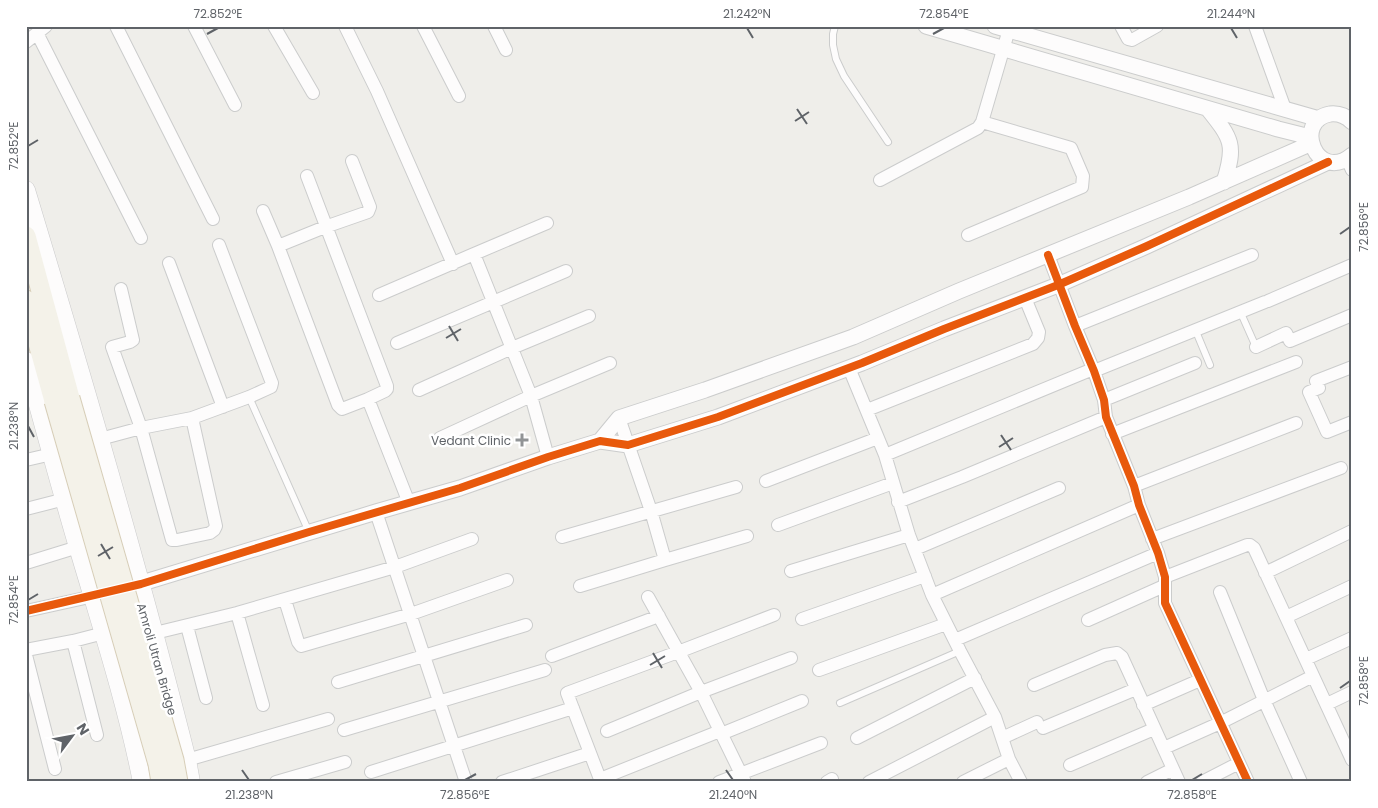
<svg xmlns="http://www.w3.org/2000/svg" width="1378" height="808" font-family="Poppins,sans-serif">
  <rect width="100%" height="100%" fill="#efeeea"/>
  <g fill="none" stroke-linecap="round" stroke-linejoin="round">
    <g stroke="#cbcccc" stroke-width="8">
      <path id="service" d="M835,26L833,34V45L836,59L844,76L888,142
        M1240,311L1256,347
        M1195,329L1210,365
        M249,397L309,532
        M840,703L960,651"/>
    </g>
    <g stroke="#cbcccc" stroke-width="14">
      <path id="minor" d="M116,26L213,219
        M194,26L235,105
        M274,26L313,93
        M345,26L377,91L453,264
        M423,26L459,96
        M494,26L506,50
        M1121,26L1128,39L1132,40L1157,26
        M1255,26L1285,109
        M37,33L141,238
        M26,42L46,26
        M1347,159L1352,170
        M307,176L387,386V389L385,391L368,399L409,503
        M880,180L978,128L982,122L1010,26
        M263,211L278,246L338,405L342,409L368,399
        M968,235L1082,187L1083,176L1071,148L982,122
        M278,246L325,227L368,212L370,207L352,161
        M474,254L547,223
        M1048,255L1075,326L1094,371L1104,400L1106,417L1134,486L1139,505L1158,553L1165,577V603L1248,782
        M169,263L223,407
        M121,289L133,340L130,342L112,347L141,428L172,540H177L210,533L214,530L216,526L192,418
        M379,295L474,254L531,396L548,457
        M1268,301L1352,265
        M1075,326L1252,255
        M397,343L566,271
        M1256,347L1286,333L1290,341L1352,315
        M1352,367L1316,381L1319,388L1309,392L1327,432L1352,422
        M849,368L885,455L909,535L932,595L960,651L995,717L1009,759L1021,782
        M1094,371L1265,302
        M419,390L512,348L589,316
        M1104,400L1195,363
        M867,410L1033,344L1038,338L1039,332L1025,298
        M619,418L651,511L665,560
        M1112,434L1296,362
        M440,438L531,396L610,363
        M100,439L141,428L192,418L249,397L271,387L272,383L270,378L219,245
        M885,455L1093,369
        M26,460L52,454
        M766,481L878,438
        M1134,486L1296,423
        M898,502L962,477L1106,417
        M26,509L65,499
        M376,512L466,782
        M778,525L893,483
        M562,537L736,487
        M1152,539L1341,468
        M915,549L1059,488
        M26,563L78,547
        M791,571L909,535
        M1265,573L1352,531
        M1165,577L1247,545H1250L1254,548L1352,760
        M580,586L665,560L747,536
        M1220,592L1264,700L1301,782
        M932,595L1139,505
        M648,597L701,692L745,782
        M285,600L298,642L301,646L411,614L507,580
        M26,611L94,596
        M237,613L263,705
        M1286,617L1352,586
        M802,619L925,576
        M1088,620L1164,586
        M187,626L206,698
        M155,633L237,613L395,567L472,539
        M955,640L1158,553
        M73,641L97,735
        M26,650L73,641L104,633
        M26,655L55,769
        M552,656L659,616
        M1306,659L1352,638
        M819,670L946,624
        M338,682L526,625
        M1034,685L1105,655L1117,653L1122,657L1179,782
        M1327,704L1352,692
        M1143,705L1200,680
        M1043,728L1136,689
        M344,730L545,670
        M607,731L701,692L791,658
        M720,731L600,779L567,693L678,652L774,615
        M721,734L802,701
        M857,738L975,678
        M1002,738L1037,722
        M1164,748L1220,723L1313,676
        M187,760L328,719
        M1070,765L1154,729
        M371,772L573,708
        M276,782L345,762
        M502,782L590,753
        M719,782L821,743
        M827,782L832,779
        M869,782L995,717
        M963,782L1009,759
        M1147,782L1173,769
        M1202,782L1239,763"/>
    </g>
    <g stroke="#cbcccc" stroke-width="17">
      <path id="tertiary" d="M926,26L1278,129L1310,137
        M995,26L1319,119
        M1208,109C1232,139 1236,145 1224,182
        M1352,122C1346,116 1339,113 1330,114C1292,121 1317,184 1352,155
        M600,441L619,418L705,390L853,337L959,291L1189,197L1312,143
        M129,587L376,512L460,488L548,457L600,441L628,445L718,417L862,363L944,329L1058,285L1147,246L1328,162"/>
    </g>
    <g stroke="#cacacb" stroke-width="19">
      <path id="secondary" d="M26,190C83,379 139,569 187,760L191,782
        M26,361C43,423 60,486 78,547C101,625 126,702 142,782"/>
    </g>
    <g stroke="#d7ceb8" stroke-width="21">
      <path id="primary" d="M26,236L70,398
        M26,300L54,401"/>
    </g>
    <use href="#service" stroke="#fdfcfc" stroke-width="6"/>
    <use href="#minor" stroke="#fdfcfc" stroke-width="12"/>
    <use href="#tertiary" stroke="#fdfcfc" stroke-width="15"/>
    <use href="#secondary" stroke="#fdfcfc" stroke-width="18"/>
    <use href="#primary" stroke="#f4f2e9" stroke-width="19"/>
    <g stroke="#d7ceb8" stroke-width="21" stroke-linecap="butt">
      <path id="primary-bridge" d="M70,398L174,760L178,782
        M54,401L158,764L161,782"/>
    </g>
    <use href="#primary-bridge" stroke="#f4f2e9" stroke-width="19"/>
    <g stroke="#fff" stroke-width="11">
      <path id="cycleway" d="M1048,255L1075,326L1094,371L1104,400L1106,417L1134,486L1139,505L1158,553L1165,577V603L1248,782
        M26,611L141,584L309,532L460,488L548,457L600,441L628,445L718,417L862,363L944,329L1058,285L1147,246L1328,162"/>
    </g>
    <use href="#cycleway" stroke="#e8590c" stroke-width="8"/>
  </g>
  <path fill="none" stroke="#5f6368" stroke-width="2" d="M747,28L753,38M1231,28L1237,38M207,34L218,28M933,34L944,28M797,109L807,124M795,121L809,112M28,146L38,140M1340,234L1350,227M449,326L458,341M446,338L461,329M28,426L34,437M1001,435L1011,450M999,447L1013,438M101,544L110,559M98,556L113,547M28,600L38,594M653,653L662,668M650,665L665,656M1340,688L1350,681M242,770L249,780M726,770L733,780M465,780L476,774M1192,780L1202,774"/>
  <path fill="#919496" stroke="#fff" stroke-width="2" d="M519.5 432.5h5v5h5v5h-5v5h-5v-5h-5v-5h5z"/>
  <g text-anchor="middle" dominant-baseline="central" stroke-width="5" stroke-linejoin="round" paint-order="stroke">
    <g font-size="12" fill="#5f6368" stroke="#fff" text-anchor="end">
      <text x="511" y="440">Vedant Clinic</text>
    </g>
    <g font-size="12" fill="#5f6368" stroke="#fff">
      <text transform="translate(157 659) rotate(74)">Amroli Utran Bridge</text>
    </g>
  </g>
  <rect width="1378" height="808" fill="none" stroke="#ffffff" stroke-width="55"/>
  <g transform="translate(72 736) rotate(58)" stroke="#ffffff" stroke-width="4" paint-order="stroke">
  <path d="M0-4L9 19L0 12L-9 19Z" fill="#5f6368"/>
  <text y="-8" font-size="14" font-weight="bold" text-anchor="middle" fill="#5f6368">N</text>
  </g>
  <rect x="28" y="28" width="1322" height="752" fill="none" stroke="#5f6368" stroke-width="2"/>
  <g font-size="12" text-anchor="middle" fill="#5f6368">
    <text x="218" y="18">72.852°E</text>
    <text x="747" y="18">21.242°N</text>
    <text x="944" y="18">72.854°E</text>
    <text x="1231" y="18">21.244°N</text>
    <text transform="translate(14 146) rotate(-90)" y="4">72.852°E</text>
    <text transform="translate(1364 227) rotate(-90)" y="4">72.856°E</text>
    <text transform="translate(14 426) rotate(-90)" y="4">21.238°N</text>
    <text transform="translate(14 600) rotate(-90)" y="4">72.854°E</text>
    <text transform="translate(1364 681) rotate(-90)" y="4">72.858°E</text>
    <text x="249" y="799">21.238°N</text>
    <text x="465" y="799">72.856°E</text>
    <text x="733" y="799">21.240°N</text>
    <text x="1192" y="799">72.858°E</text>
  </g>
</svg>
